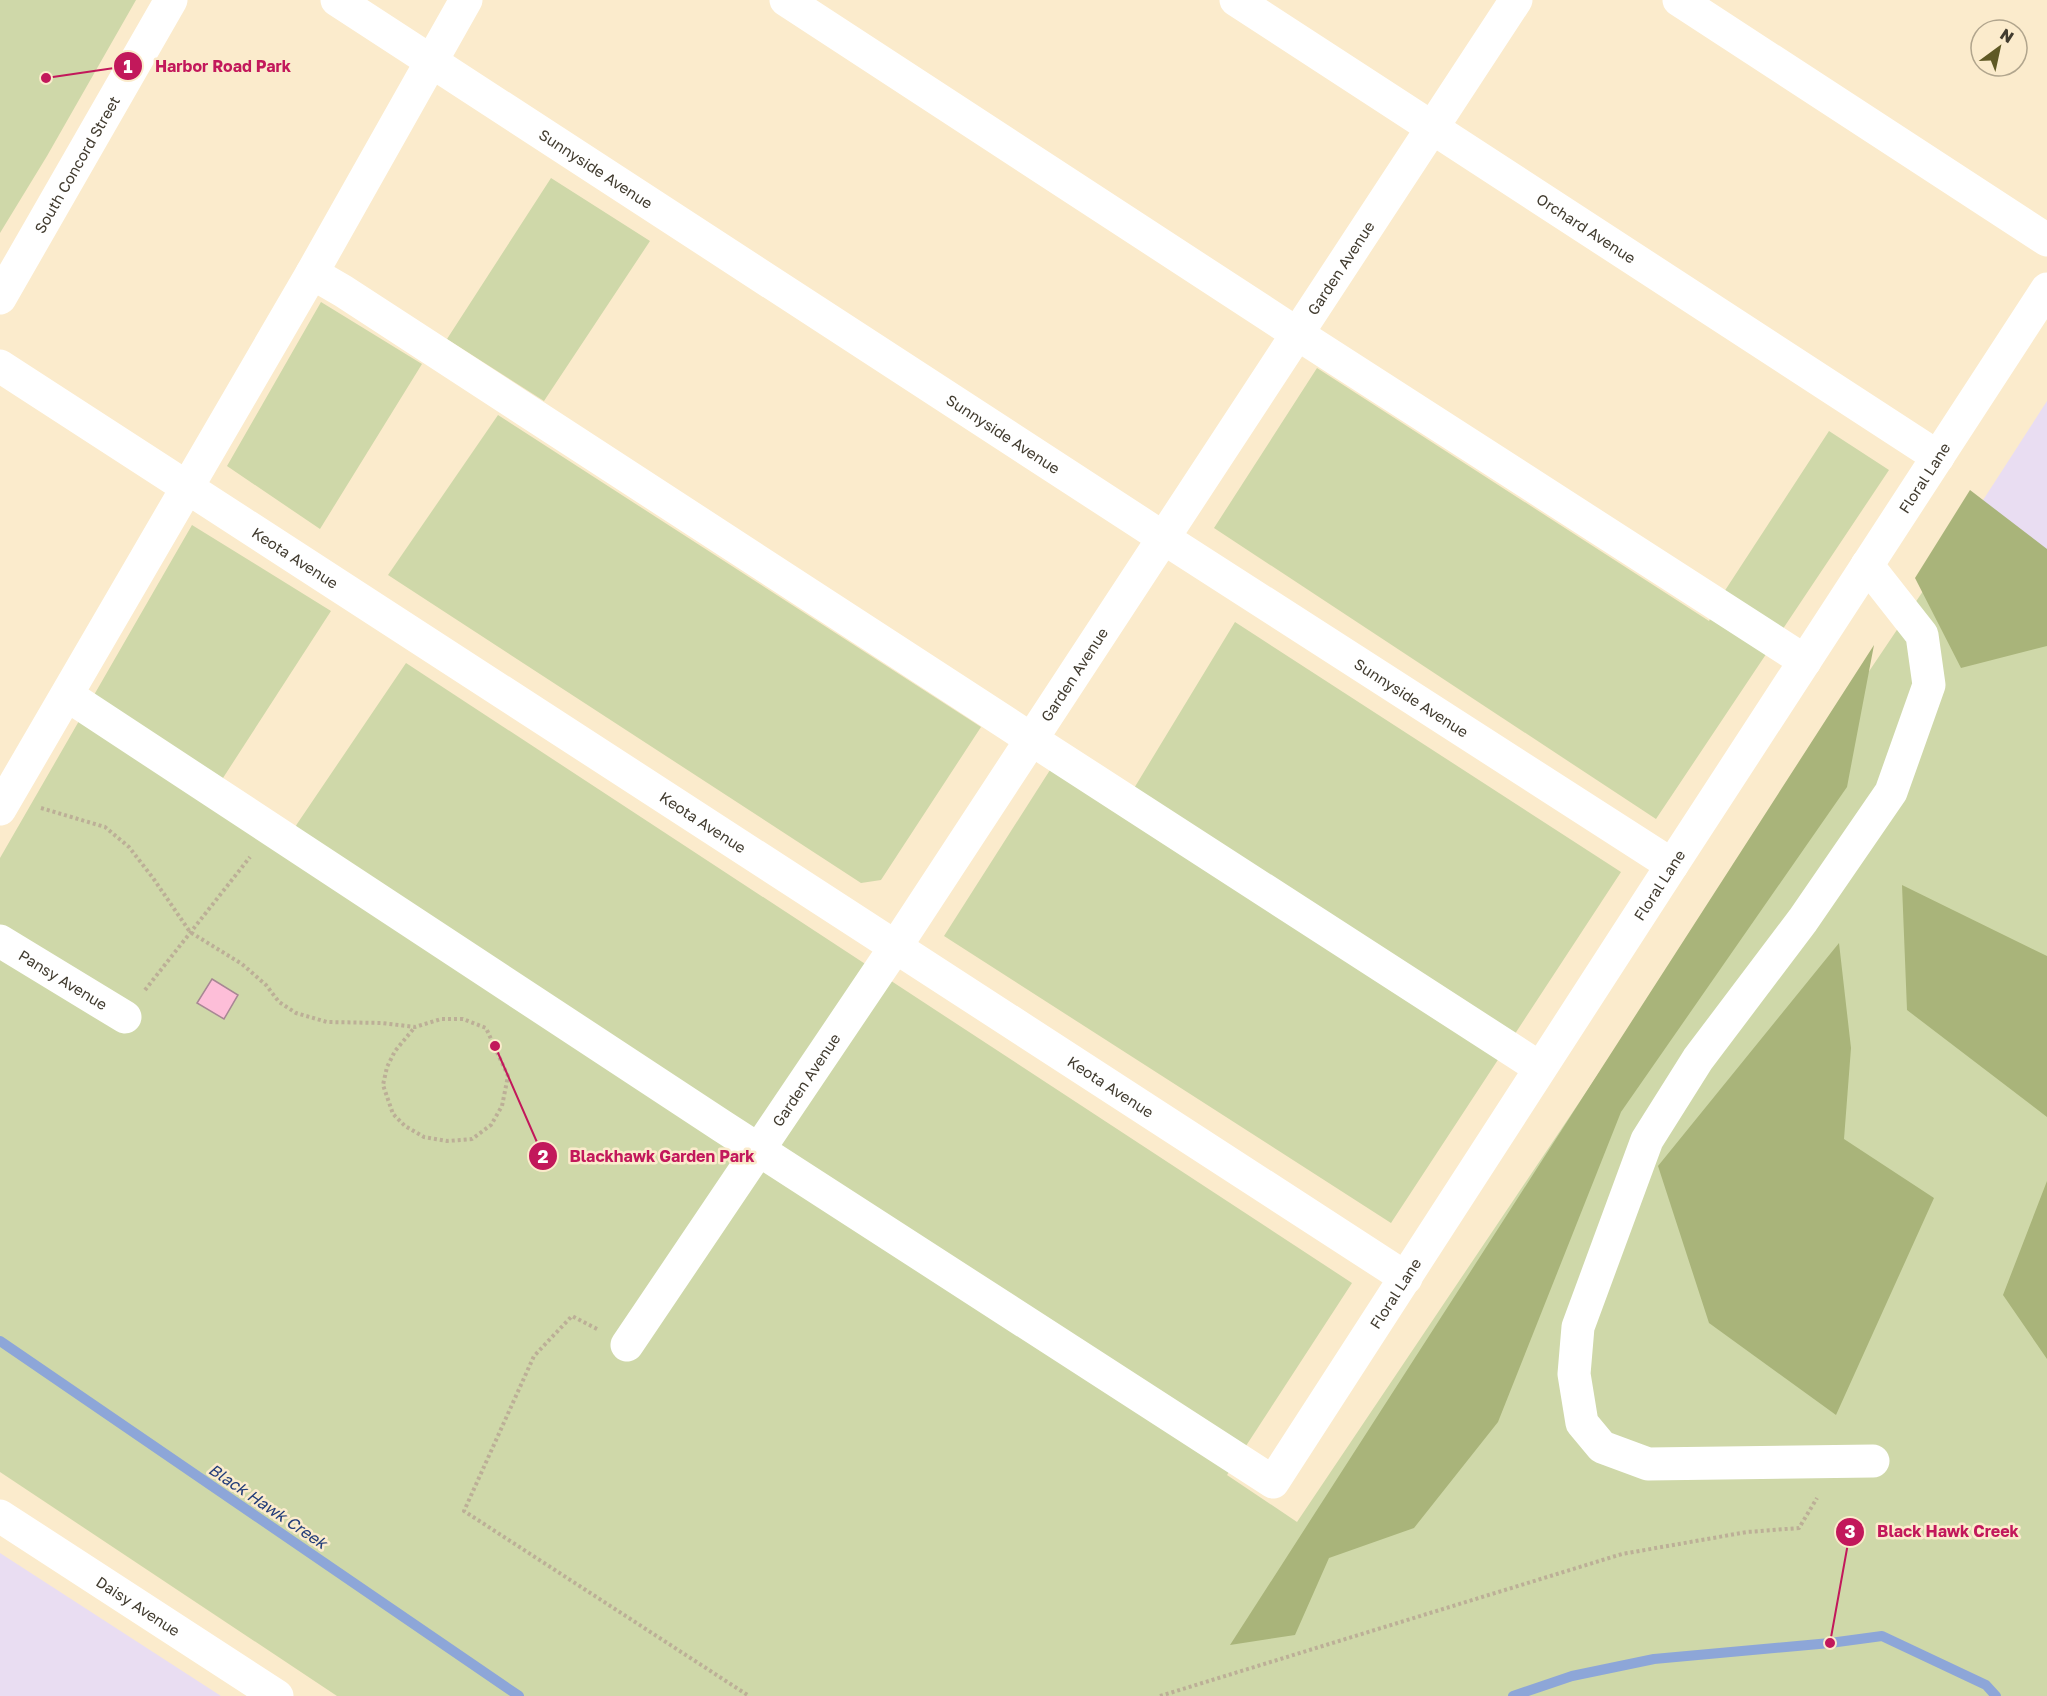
<svg xmlns="http://www.w3.org/2000/svg" width="2047" height="1696" font-family="'Golos Text',sans-serif">
  <rect width="100%" height="100%" fill="#fbebcc"/>
  <path fill="#e9ddf2" d="M2047,401V598L1956,542Z
    M0,1553L221,1696H0Z"/>
  <path fill="#cfd8a9" d="M0,0H136L47,156L0,233Z
    M551,178L650,241L544,401L447,339Z
    M321,302L422,364L320,529L227,466Z
    M1317,368L1709,621L1724,592L1829,431L1889,470L1656,819L1214,528Z
    M498,415L981,727L881,880L861,883L388,575Z
    M192,525L331,611L223,778L282,852L297,824L406,663L1352,1283L1227,1475L1297,1522L1956,542L2047,598V1696H337L0,1472V858Z
    M1235,622L1621,872L1391,1223L944,936L1050,770L1119,813Z"/>
  <path fill="#a9b47a" d="M1970,490L2047,549V646L1961,668L1915,578Z
    M1874,645L1847,787L1621,1112L1498,1422L1414,1528L1329,1558L1295,1635L1230,1645Z
    M1902,885L2047,956V1117L1907,1010Z
    M1839,943L1851,1048L1844,1139L1934,1198L1836,1415L1709,1323L1658,1166Z
    M2047,1181V1359L2003,1295Z"/>
  <g fill="none" stroke-linecap="round" stroke-linejoin="round">
    <path stroke="#8da6d8" stroke-width="10" d="M0,1341L519,1696
      M1513,1696L1572,1676L1654,1659L1830,1643L1882,1636L1986,1685L1996,1696"/>
  </g>
  <path fill="#fdbed8" stroke="#a88794" stroke-width="1.5" d="M212,979L238,995L224,1019L197,1003Z"/>
  <g fill="none" stroke-linecap="round" stroke-linejoin="round">
    <path stroke="#bcaf97" stroke-width="4" stroke-dasharray="3 3" stroke-linecap="butt" d="M41,808L105,827L129,847L153,878L190,932L242,964L266,985L279,1002L296,1013L327,1022L382,1023L415,1027L441,1019H463L486,1028L508,1076L502,1106L491,1125L472,1139L447,1141L424,1137L405,1126L393,1114L383,1085L387,1067L395,1051L415,1027
      M145,990L250,857
      M597,1329L572,1316L534,1356L464,1511L749,1696
      M1160,1696L1622,1554L1747,1532L1799,1528L1817,1498"/>
    <g stroke="#fff" stroke-width="33">
      <path id="s1" d="M337,0L1162,537L1672,865"/>
      <path d="M786,0L1296,333L1805,661"/>
      <path id="s2" d="M1236,0L1938,457"/>
      <path d="M1679,0L2047,240"/>
      <path d="M312,273L343,291L1031,739L1540,1068"/>
      <path id="s3" d="M0,298L171,0"/>
      <path id="s4" d="M0,366L1406,1278"/>
      <path d="M1867,565L1922,635L1929,685L1891,792L1803,920L1698,1059L1647,1140L1578,1327L1574,1374L1582,1423L1602,1447L1648,1464L1873,1461"/>
      <path id="s5" d="M67,695L722,1126L1273,1482L1672,865L2047,289"/>
      <path d="M0,809L312,273L466,0"/>
      <path id="s6" d="M0,941L125,1017"/>
      <path id="s7" d="M627,1345L896,946L1516,0"/>
      <path id="s8" d="M0,1516L277,1696"/>
    </g>
  </g>
  <g text-anchor="middle" dominant-baseline="central" stroke-width="5" stroke-linejoin="round" paint-order="stroke">
    <g font-size="15" fill="#413b2f" stroke="#fbebcc">
      <text stroke="none"><textPath href="#s3" startOffset="154">South Concord Street</textPath></text>
      <text stroke="none"><textPath href="#s1" startOffset="309">Sunnyside Avenue</textPath></text>
      <text stroke="none"><textPath href="#s2" startOffset="418">Orchard Avenue</textPath></text>
      <text stroke="none"><textPath href="#s7" startOffset="1292">Garden Avenue</textPath></text>
      <text stroke="none"><textPath href="#s1" startOffset="795">Sunnyside Avenue</textPath></text>
      <text stroke="none"><textPath href="#s5" startOffset="2637">Floral Lane</textPath></text>
      <text stroke="none"><textPath href="#s4" startOffset="352">Keota Avenue</textPath></text>
      <text stroke="none"><textPath href="#s7" startOffset="806">Garden Avenue</textPath></text>
      <text stroke="none"><textPath href="#s1" startOffset="1281">Sunnyside Avenue</textPath></text>
      <text stroke="none"><textPath href="#s4" startOffset="838">Keota Avenue</textPath></text>
      <text stroke="none"><textPath href="#s5" startOffset="2151">Floral Lane</textPath></text>
      <text stroke="none"><textPath href="#s6" startOffset="74">Pansy Avenue</textPath></text>
      <text stroke="none"><textPath href="#s7" startOffset="320">Garden Avenue</textPath></text>
      <text stroke="none"><textPath href="#s4" startOffset="1324">Keota Avenue</textPath></text>
      <text stroke="none"><textPath href="#s5" startOffset="1665">Floral Lane</textPath></text>
      <text stroke="none"><textPath href="#s8" startOffset="165">Daisy Avenue</textPath></text>
    </g>
    <g font-size="16" font-style="italic" fill="#223c79" stroke="#fbebcc">
      <text transform="translate(268 1506) rotate(34)">Black Hawk Creek</text>
    </g>
  </g>
  <path fill="none" stroke="#c2185b" stroke-width="2" d="M46 78L128 66M495 1046L543 1156M1830 1643L1850 1532"/>
  <g fill="#c2185b" stroke="#fbebcc" stroke-width="2">
    <circle cx="46" cy="78" r="6"/>
    <circle cx="495" cy="1046" r="6"/>
    <circle cx="1830" cy="1643" r="6"/>
    <circle cx="128" cy="66" r="15"/>
    <circle cx="543" cy="1156" r="15"/>
    <circle cx="1850" cy="1532" r="15"/>
  </g>
  <g font-size="18" text-anchor="middle" font-weight="bold" fill="#fff">
    <text x="128" y="73">1</text>
    <text x="543" y="1163">2</text>
    <text x="1850" y="1538">3</text>
  </g>
  <g font-size="16" text-anchor="middle" font-weight="bold" fill="#c2185b" stroke="#fbebcc" stroke-width="5" stroke-linejoin="round" paint-order="stroke">
    <text x="223" y="72">Harbor Road Park</text>
    <text x="662" y="1162">Blackhawk Garden Park</text>
    <text x="1948" y="1537">Black Hawk Creek</text>
  </g>
  <g transform="translate(1999 48) rotate(33)"><circle r="28" fill="#fbebcc" stroke="#b1a58d" stroke-width="1.5"/>
  <path d="M0-4.5L10 22L0 15L-10 22Z" fill="#5f5925"/>
  <text y="-9" font-size="16" font-weight="bold" text-anchor="middle" fill="#413b2f">N</text>
  </g>
</svg>
